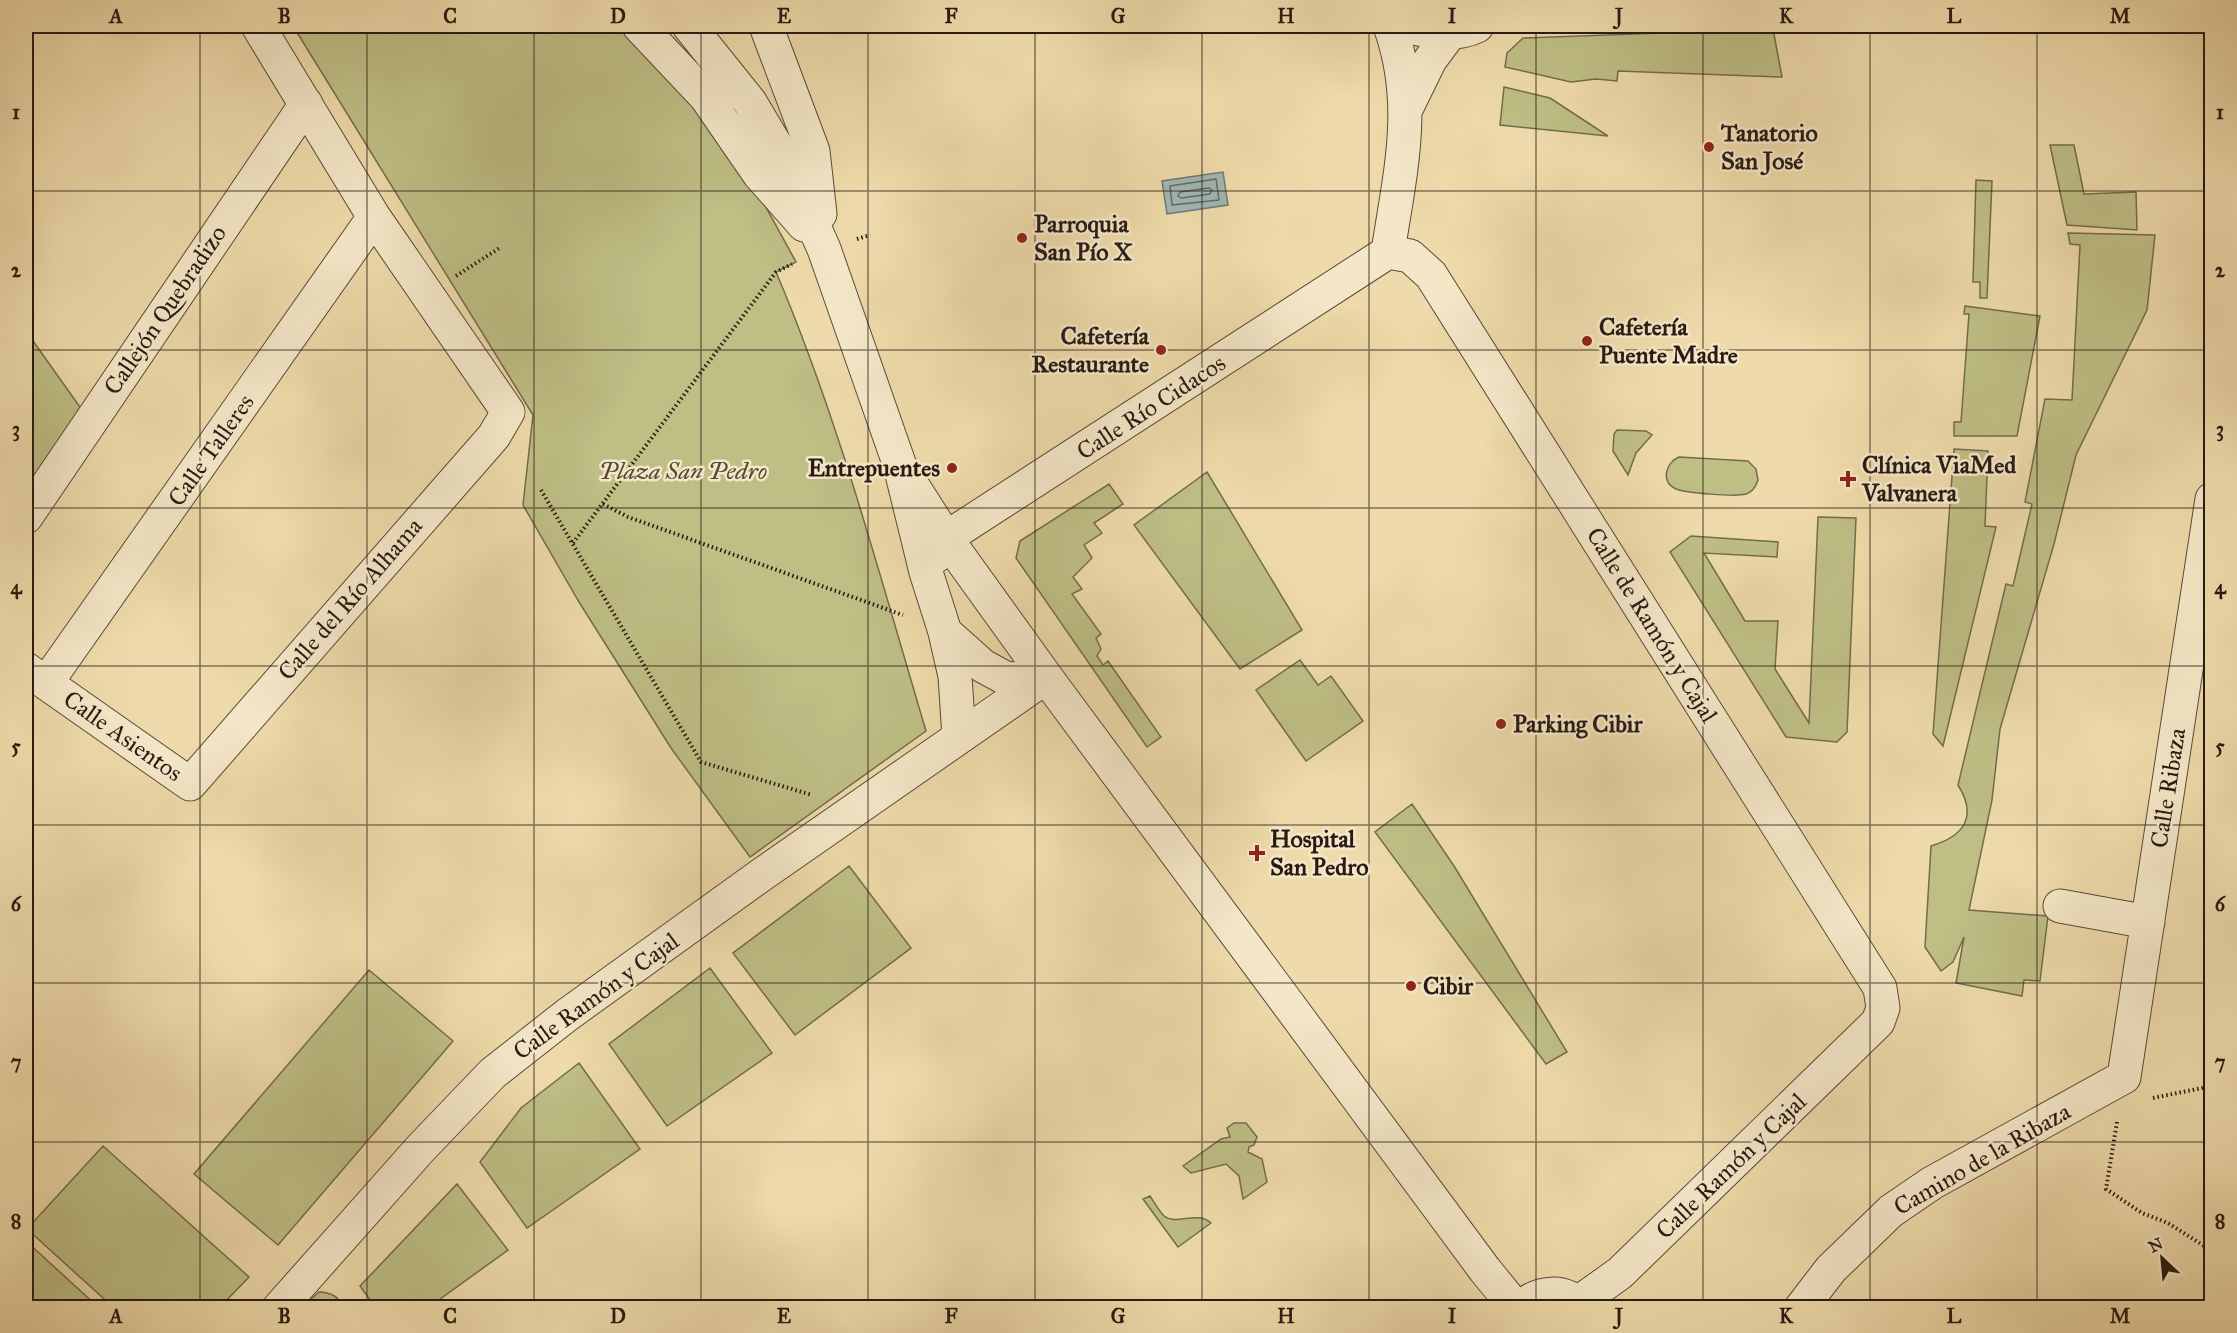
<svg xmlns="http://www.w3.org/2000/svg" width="2237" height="1333" font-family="'IM FELL Great Primer',serif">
  <rect width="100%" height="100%" fill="#eedaaa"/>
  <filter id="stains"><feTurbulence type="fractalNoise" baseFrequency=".00333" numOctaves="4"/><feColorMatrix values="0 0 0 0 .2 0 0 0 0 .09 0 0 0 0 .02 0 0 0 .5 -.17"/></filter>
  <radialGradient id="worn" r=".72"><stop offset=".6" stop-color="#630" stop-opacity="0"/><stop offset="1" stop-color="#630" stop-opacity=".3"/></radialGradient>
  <path fill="#bebe85" stroke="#736c4c" stroke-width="1.5" d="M293,26H619L653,57L744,167L796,262L776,272C839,420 880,577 926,731L750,857L671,748L579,602L523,505L533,415Z
    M1773,29L1782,77L1618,71L1617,81L1596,79L1571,82L1505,67L1507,53L1523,38Z
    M1504,87L1550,98L1608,136L1500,125Z
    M2050,145H2074L2084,194L2136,192L2137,230L2067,225Z
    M1976,180L1992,181L1987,298H1980V282H1973Z
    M2068,233L2155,235L2147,310L2076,455L2054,544L2000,729L1992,800L1969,910L2048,916L2040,981L2024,980L2022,996L1956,983L1964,937L1953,962L1941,971L1925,947L1931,846C1964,836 1978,817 1958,785L2006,584L2013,586L2032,504L2025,502L2045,399L2072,400L2080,245L2070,244Z
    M1965,306L2040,316L2017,436H1954V422H1961L1969,314H1964Z
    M26,331L82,410L26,497Z
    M1617,430L1646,431L1652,435L1636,453L1628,475L1613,451L1614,434Z
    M1954,449L1988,451L1985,526L1996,527L1943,746L1933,734Z
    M1679,457L1748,461L1756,469L1758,480C1756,486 1753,492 1746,494C1736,497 1686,493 1676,489C1660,482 1666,462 1679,457Z
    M1207,472L1302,630L1240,669L1134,525Z
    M1109,484L1123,504L1094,523L1102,533L1084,545L1092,558L1073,577L1082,589L1072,594L1101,634L1096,638L1101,649L1097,656L1103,665L1108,661L1161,737L1147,747L1016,558L1020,541Z
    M1818,517L1856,518L1847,732L1837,742L1786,737L1670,552L1691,536L1778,542L1777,557L1704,553L1745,621H1778L1775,669L1809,723Z
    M1300,660L1318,685L1331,676L1363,721L1306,761L1256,690Z
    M1412,804L1454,866L1567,1052L1546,1064L1375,832Z
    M849,866L911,948L795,1035L733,953Z
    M710,968L772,1053L667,1126L609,1044Z
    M369,970L453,1041L278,1245L194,1174Z
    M579,1063L640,1149L527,1228L480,1162L521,1108Z
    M1234,1123H1246L1257,1137L1254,1145L1249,1147L1248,1152L1262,1159L1267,1182L1243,1199L1239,1176L1226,1164L1191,1173L1183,1166L1221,1139L1230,1137L1227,1128Z
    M103,1146L249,1277L220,1307H113L27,1229Z
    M457,1184L508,1250L429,1307H375L360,1286Z
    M1150,1196C1154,1202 1159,1211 1164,1216C1177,1226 1197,1210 1211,1223L1178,1247L1143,1199Z
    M26,1241L98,1307H26Z
    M319,1292C329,1292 342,1297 340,1307L301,1308Z"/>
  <path fill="#9fb7b5" stroke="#6f7874" stroke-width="1.5" d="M1223,172L1228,205L1167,214L1162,181Z"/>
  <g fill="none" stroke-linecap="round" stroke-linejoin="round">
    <path stroke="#646864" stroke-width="1.5" d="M1216,179L1219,200L1172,205L1170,186Z
      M1209,188L1212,190L1210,194L1181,198L1178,196L1180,192Z"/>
    <g stroke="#5a4a39" stroke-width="35">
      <path id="minor" d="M639,26L706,97L759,174L804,225
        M689,26L750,102L785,161L824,249L900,466L926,572L945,632L955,676L959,737
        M766,26L813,151L820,214
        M1406,26C1429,32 1454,37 1477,26
        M1407,107L1430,60L1450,33
        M1388,252L1410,256L1431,275L1880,988L1883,1008L1878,1022L1620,1273L1578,1303
        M1388,252C1400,172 1418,105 1390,26
        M900,466L946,538L1046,677L1485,1270L1516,1308
        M26,517L306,104
        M936,556L946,538L1388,252
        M945,632L983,666L1007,679L1046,677
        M26,669L190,784L494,436L508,412L374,217L258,26
        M47,682L374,217
        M2060,906L2148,922
        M279,1308L421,1148L493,1073L567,1015L764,873L1046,677
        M1521,1308C1538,1291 1565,1288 1581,1308
        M1801,1308L1831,1269L1891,1211L1932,1183L2124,1077L2212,499"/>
    </g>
    <path stroke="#281a13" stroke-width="4" stroke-dasharray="1.5 3" stroke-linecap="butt" d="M857,239L870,235
      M456,276L501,247
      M541,490L701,762L812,795
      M603,504L628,517L903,615
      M573,543L776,272L792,264
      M2153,1098L2212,1086
      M2117,1122L2106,1189L2142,1213L2168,1223L2212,1251"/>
    <use href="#minor" stroke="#f4e7c8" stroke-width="33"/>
  </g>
  <path fill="none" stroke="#281a13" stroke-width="1.5" stroke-opacity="0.55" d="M200,26V1308M367,26V1308M534,26V1308M701,26V1308M868,26V1308M1035,26V1308M1202,26V1308M1369,26V1308M1536,26V1308M1703,26V1308M1870,26V1308M2037,26V1308M26,191H2212M26,350H2212M26,508H2212M26,666H2212M26,825H2212M26,983H2212M26,1142H2212"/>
  <g fill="#8f2418" stroke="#f4e7c8" stroke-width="2">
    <circle cx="1709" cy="147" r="6"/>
    <circle cx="1022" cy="238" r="6"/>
    <circle cx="1587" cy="341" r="6"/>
    <circle cx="1161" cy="350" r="6"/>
    <circle cx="952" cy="468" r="6"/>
    <path d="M1845 470h6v6h6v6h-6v6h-6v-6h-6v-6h6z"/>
    <circle cx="1501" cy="724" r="6"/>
    <path d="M1254 844h6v6h6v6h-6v6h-6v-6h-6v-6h6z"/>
    <circle cx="1411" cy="986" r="6"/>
  </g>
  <g text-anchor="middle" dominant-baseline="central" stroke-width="5" stroke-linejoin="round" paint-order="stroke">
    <g font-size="24" font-weight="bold" fill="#281a13" stroke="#f4e7c8" text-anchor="start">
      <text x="1721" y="133">Tanatorio<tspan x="1721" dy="28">San José</tspan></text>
      <text x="1034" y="224">Parroquia<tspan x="1034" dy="28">San Pío X</tspan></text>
      <text x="1599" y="327">Cafetería<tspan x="1599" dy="28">Puente Madre</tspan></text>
      <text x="1149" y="336" text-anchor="end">Cafetería<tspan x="1149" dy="28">Restaurante</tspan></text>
      <text x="1862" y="465">Clínica ViaMed<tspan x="1862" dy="28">Valvanera</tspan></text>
      <text x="940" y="468" text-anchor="end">Entrepuentes</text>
      <text x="1513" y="724">Parking Cibir</text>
      <text x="1270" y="839">Hospital<tspan x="1270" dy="28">San Pedro</tspan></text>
      <text x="1423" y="986">Cibir</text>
    </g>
    <g font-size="24" fill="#281a13" stroke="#f4e7c8">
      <text transform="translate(165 310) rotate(-56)">Callejón Quebradizo</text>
      <text transform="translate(1151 407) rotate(-33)">Calle Río Cidacos</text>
      <text transform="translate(211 450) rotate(-55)">Calle Talleres</text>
      <text transform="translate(350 599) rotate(-49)">Calle del Río Alhama</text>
      <text transform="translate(1652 625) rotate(58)">Calle de Ramón y Cajal</text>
      <text transform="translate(123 736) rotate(35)">Calle Asientos</text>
      <text transform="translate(2168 788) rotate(-81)">Calle Ribaza</text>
      <text transform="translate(596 996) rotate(-36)">Calle Ramón y Cajal</text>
      <text transform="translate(1982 1159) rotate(-30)">Camino de la Ribaza</text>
      <text transform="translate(1731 1166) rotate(-44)">Calle Ramón y Cajal</text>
    </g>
    <g font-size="24" font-style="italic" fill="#554b35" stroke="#f4e7c8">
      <text x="683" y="471">Plaza San Pedro</text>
    </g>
  </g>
  <rect width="2237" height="1333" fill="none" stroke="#eedaaa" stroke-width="66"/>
  <g transform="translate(2162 1258) rotate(334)" stroke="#f4e7c8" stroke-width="4.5" paint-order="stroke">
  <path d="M0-4.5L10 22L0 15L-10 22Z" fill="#281a13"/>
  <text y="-9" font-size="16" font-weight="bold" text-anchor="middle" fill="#281a13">N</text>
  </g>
  <rect x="33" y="33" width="2171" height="1267" fill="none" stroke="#281a13" stroke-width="2"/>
  <g font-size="20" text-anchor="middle" font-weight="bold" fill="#281a13">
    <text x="116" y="23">A</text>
    <text x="284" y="23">B</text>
    <text x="450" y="23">C</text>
    <text x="618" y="23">D</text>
    <text x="784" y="23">E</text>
    <text x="951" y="23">F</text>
    <text x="1118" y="23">G</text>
    <text x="1286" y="23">H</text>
    <text x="1452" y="23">I</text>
    <text x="1619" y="23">J</text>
    <text x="1786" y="23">K</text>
    <text x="1954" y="23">L</text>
    <text x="2120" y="23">M</text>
    <text x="16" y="119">1</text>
    <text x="2220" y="119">1</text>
    <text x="16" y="277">2</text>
    <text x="2220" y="277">2</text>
    <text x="16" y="436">3</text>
    <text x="2220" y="436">3</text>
    <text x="16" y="594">4</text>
    <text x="2220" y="594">4</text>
    <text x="16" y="753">5</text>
    <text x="2220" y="753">5</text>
    <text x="16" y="911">6</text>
    <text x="2220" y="911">6</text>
    <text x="16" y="1069">7</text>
    <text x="2220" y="1069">7</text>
    <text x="16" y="1228">8</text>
    <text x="2220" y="1228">8</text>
    <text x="116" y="1323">A</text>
    <text x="284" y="1323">B</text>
    <text x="450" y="1323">C</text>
    <text x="618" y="1323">D</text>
    <text x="784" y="1323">E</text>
    <text x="951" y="1323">F</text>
    <text x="1118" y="1323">G</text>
    <text x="1286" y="1323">H</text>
    <text x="1452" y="1323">I</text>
    <text x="1619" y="1323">J</text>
    <text x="1786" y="1323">K</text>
    <text x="1954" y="1323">L</text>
    <text x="2120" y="1323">M</text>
  </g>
  <rect width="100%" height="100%" filter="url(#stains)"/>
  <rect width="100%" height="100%" fill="url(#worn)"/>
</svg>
